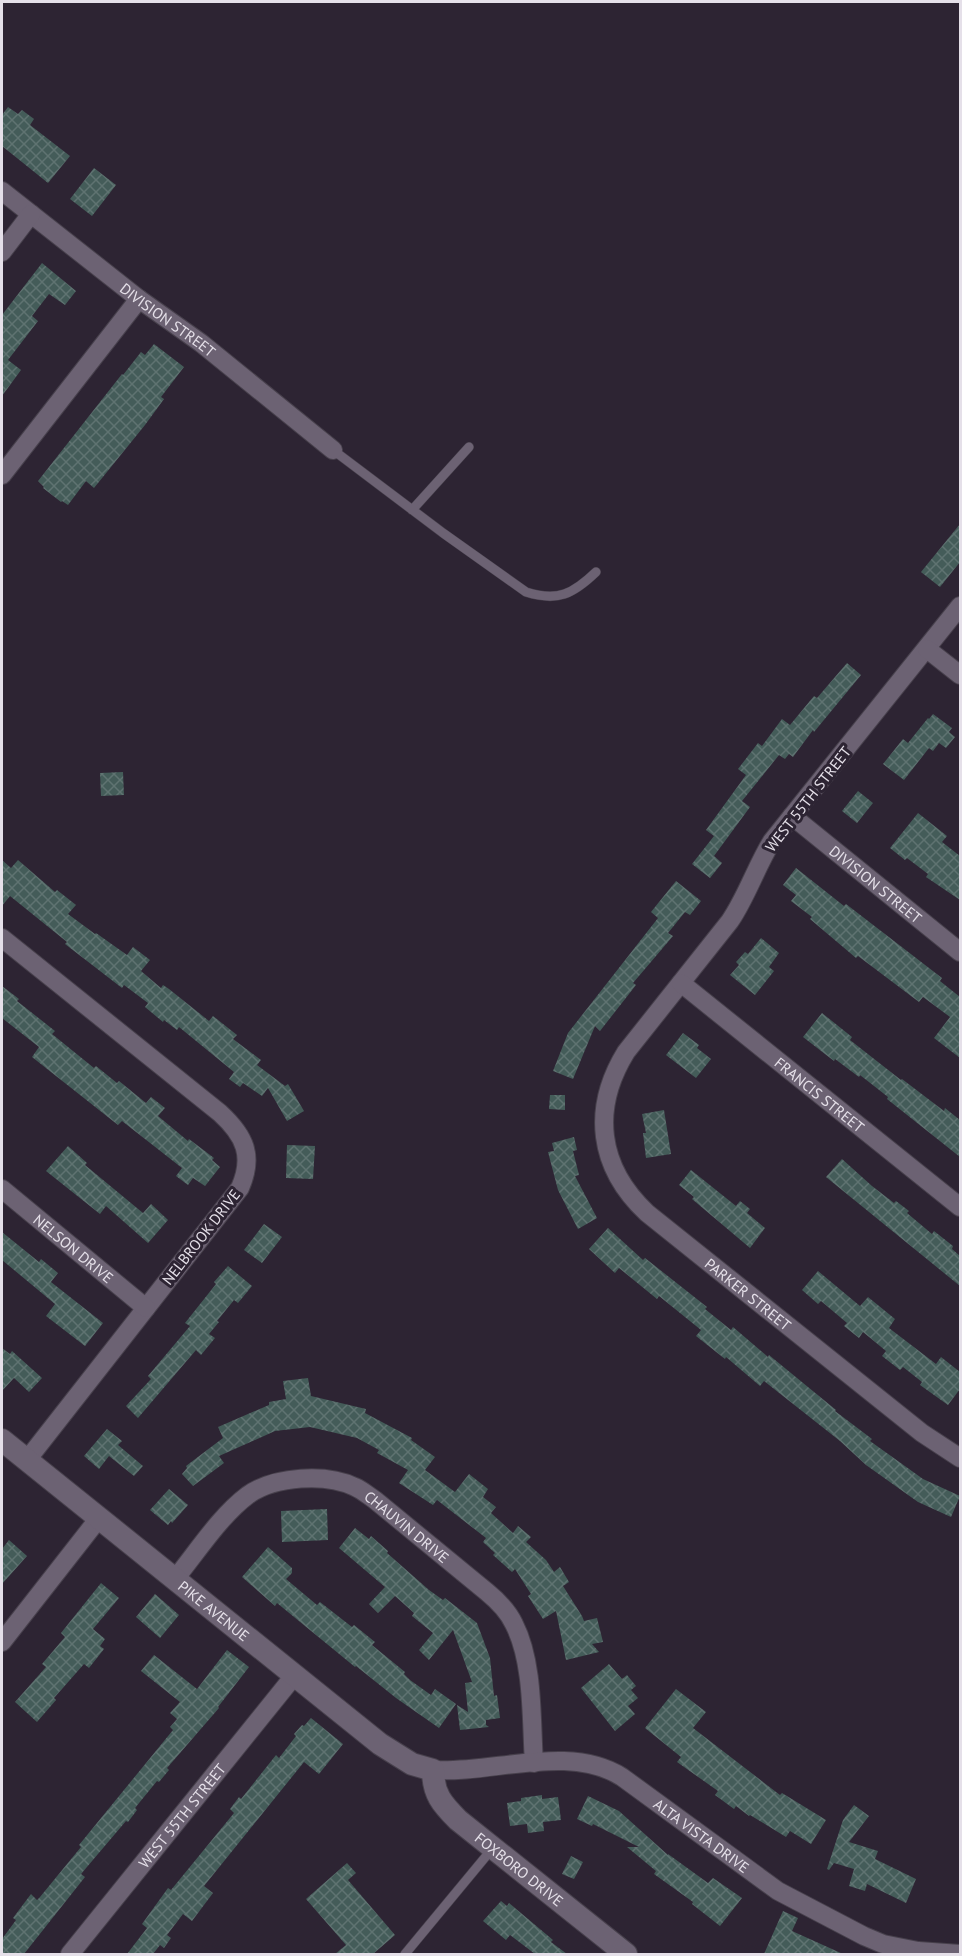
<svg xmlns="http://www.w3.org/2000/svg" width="962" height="1956" font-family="'PT Sans',sans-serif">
  <defs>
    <pattern id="building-cross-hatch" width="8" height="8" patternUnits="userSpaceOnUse" patternTransform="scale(1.5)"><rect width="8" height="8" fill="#445c59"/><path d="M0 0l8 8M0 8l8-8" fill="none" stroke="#5f7371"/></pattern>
  </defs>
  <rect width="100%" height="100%" fill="#2d2433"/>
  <path fill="url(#building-cross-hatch)" d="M8,107L18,114L22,110L34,119L30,125L70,156L48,183L2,146V115Z
    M94,168L116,185L92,216L70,199Z
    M42,263L76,291L65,305L49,294L32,316L38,321L8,360L21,370L2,396V315Z
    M154,344L184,367L161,397L164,399L145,425L94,488L86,481L68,505L62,501L61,502L43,488L44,487L38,481L122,374L123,375L141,352L145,355Z
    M960,524V562L940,587L921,572Z
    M847,663L861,675L814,732L813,730L793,757L789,754L785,759L779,755L742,801L750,807L714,856L722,863L710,878L692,864L714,836L706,830L746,775L738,769L758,743L762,746L782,719L790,725L814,696L817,698Z
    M933,714L952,728L949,732L955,737L946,748L939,743L933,751L929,748L904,780L883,764L903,739L908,743L928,718L929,719Z
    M123,772L124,795L101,796L100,773Z
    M858,791L873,803L857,823L842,811Z
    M918,813L947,836L942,842L960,856V900L926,877L928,874L907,858L905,860L890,848Z
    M2,860L11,868L18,860L55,892L57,890L76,905L68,914L95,934L96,933L127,955L133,947L150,960L141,971L161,988L163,985L169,989L209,1021L213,1016L237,1035L233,1039L261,1060L257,1065L285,1086L288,1084L304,1111L287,1121L268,1088L262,1096L243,1083L240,1087L229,1079L234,1072L179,1027L177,1030L164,1020L163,1022L145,1007L148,1003L124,985L122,988L65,944L67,942L10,896L2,906Z
    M796,868L844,906L846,904L942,978L940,981L960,997V1058L934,1038L950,1017L923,997L919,1002L858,956L856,958L810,919L812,917L791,901L796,895L783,885Z
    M676,881L701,901L690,915L685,912L668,933L673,936L633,983L636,985L600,1031L595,1026L573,1079L553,1071L568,1033L658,918L651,912Z
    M761,938L779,953L769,967L774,971L755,995L730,975L739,965L736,962L745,952L748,954Z
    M2,986L19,999L17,1001L55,1031L52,1034L94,1068L96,1066L117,1083L119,1081L146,1103L151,1097L165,1108L158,1116L188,1141L189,1139L214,1158L212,1160L220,1167L205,1186L193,1178L188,1185L176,1176L182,1168L122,1121L118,1125L32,1057L39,1047L2,1018Z
    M822,1013L852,1037L850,1040L901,1080L902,1079L944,1111L945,1108L960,1120V1157L887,1099L888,1097L860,1075L859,1077L835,1059L834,1061L803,1037Z
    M683,1033L699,1045L697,1048L711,1059L696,1078L666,1055Z
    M550,1095H565V1110L549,1109Z
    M664,1110L671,1154L646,1158L643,1133H646L642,1114Z
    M574,1137L577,1150L573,1151L579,1175L575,1176L597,1218L578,1229L558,1190L548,1152L554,1151L552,1143Z
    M287,1145L315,1146L313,1179L286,1178Z
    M68,1146L87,1163L85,1165L143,1213L151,1204L168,1220L148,1243L106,1206L100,1214L46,1171Z
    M842,1159L872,1186L894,1203L896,1201L909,1211L907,1213L932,1234L934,1231L953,1246L952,1249L960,1256V1286L826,1177Z
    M691,1170L736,1206L740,1201L750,1209L747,1213L765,1228L750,1248L692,1199L694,1197L679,1185Z
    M264,1224L282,1237L262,1263L244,1250Z
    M608,1228L643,1260L645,1258L707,1307L705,1309L731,1330L733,1327L768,1357L769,1355L836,1410L835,1411L872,1439L870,1441L923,1479L960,1496L951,1517L918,1502L866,1465L840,1441L764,1381L760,1386L726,1357L725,1359L696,1336L701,1330L659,1296L657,1299L619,1268L615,1273L589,1249Z
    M2,1232L39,1262L41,1259L58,1273L51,1282L103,1323L85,1346L46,1316L55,1304L2,1260Z
    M228,1266L252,1286L238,1303L234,1300L217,1321L219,1322L209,1334L215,1338L201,1355L196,1350L138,1418L126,1406L151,1379L148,1376L190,1326L185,1323L216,1284L214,1282Z
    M818,1271L860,1306L868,1297L895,1319L889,1328L936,1364L941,1357L960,1372V1389L948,1405L920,1385L922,1382L903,1367L900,1370L882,1356L886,1351L863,1332L859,1338L844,1326L847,1323L821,1301L818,1304L802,1290Z
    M2,1348L10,1354L12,1351L42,1378L29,1392L14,1378L2,1391Z
    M308,1378L311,1396L366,1409L365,1413L412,1438L411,1440L435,1457L425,1470L455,1492L469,1474L488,1489L483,1497L496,1507L491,1513L513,1533L518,1526L531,1537L526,1542L546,1560L554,1572L560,1567L569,1582L563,1586L582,1616L584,1621L597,1618L603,1642L592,1644L599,1652L566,1660L556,1611L543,1619L528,1596L531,1594L515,1569L512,1572L493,1555L495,1553L483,1542L486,1538L437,1500L433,1505L399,1483L408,1470L377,1453L379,1450L357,1438L310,1427L275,1431L219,1456L224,1463L193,1486L182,1474L187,1468L186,1466L223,1438L218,1427L269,1405V1402L286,1399L283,1381Z
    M107,1429L122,1441L118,1445L143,1466L134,1476L109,1456L99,1469L84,1456Z
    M169,1489L188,1505L172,1523L171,1521L168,1525L150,1510Z
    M327,1509L328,1540L282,1542L281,1511Z
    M355,1528L369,1539L371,1536L388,1551L387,1553L429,1590L443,1600L445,1598L477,1623L490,1658L494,1696L497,1695L500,1718L486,1720V1725L489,1727L460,1730L457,1705L468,1712L465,1683L472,1682L453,1630L429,1660L419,1650L433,1633L412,1616L414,1613L395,1596L378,1613L369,1604L385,1587L339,1548Z
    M9,1540L27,1556L2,1584V1549Z
    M268,1547L292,1568V1573L286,1579L317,1605L320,1602L352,1627L354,1625L375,1642L372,1645L405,1672L404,1674L410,1680L431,1695L435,1689L456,1704L439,1728L396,1698L356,1666L355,1667L277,1603L275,1606L242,1577Z
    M101,1583L119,1598L93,1629L105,1639L100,1646L104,1649L89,1668L84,1664L54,1698L56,1700L37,1722L15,1702L46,1667L42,1664L65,1637L61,1633Z
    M155,1594L179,1615L160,1638L136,1617Z
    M227,1650L249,1667L218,1707L219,1708L167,1768L169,1770L159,1782L157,1781L135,1808L137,1810L128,1822L126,1821L81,1874L85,1877L24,1954H2V1939L16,1920L13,1918L31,1894L37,1900L40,1897L81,1847L79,1845L173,1730L170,1727L177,1719L170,1713L180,1702L141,1671L154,1655L197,1689Z
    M609,1664L622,1679L627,1675L636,1686L631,1690L638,1698L628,1706L635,1714L615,1731L581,1688Z
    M676,1689L706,1712L693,1728L780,1795L782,1793L826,1820L811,1844L790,1831L786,1837L750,1815L749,1816L736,1806L734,1809L715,1795L718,1791L677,1762L681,1757L645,1728Z
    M311,1718L343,1744L319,1774L304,1762L204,1886L213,1893L192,1921L183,1914L167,1935L171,1938L164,1948L160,1945L153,1954H127L147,1928L142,1924L168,1888L171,1890L234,1813L230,1809L239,1797L241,1799L276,1755L279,1758L296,1736L294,1734L302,1725L304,1726Z
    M542,1795V1799L558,1797L561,1820L543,1822L544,1831L528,1833L527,1824L510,1826L507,1803L521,1801V1798Z
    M588,1796L619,1811L668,1855V1854L708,1883L713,1878L742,1898L720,1926L692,1904L693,1902L654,1874L656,1871L627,1847H639L593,1824L592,1826L577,1819Z
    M854,1805L869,1816L849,1842L878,1851L875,1859L916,1879L906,1903L867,1884L865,1891L849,1886L854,1869L834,1863L829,1870L827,1869L843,1820Z
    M571,1856L583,1862L574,1879L562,1874Z
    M347,1863L356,1873L348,1880L395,1935L373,1954H335L346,1945L306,1899Z
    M501,1901L507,1906L509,1903L553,1940L551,1942L567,1954H535L510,1935L506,1940L483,1921Z
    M783,1911L798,1918L792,1931L843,1954H764Z"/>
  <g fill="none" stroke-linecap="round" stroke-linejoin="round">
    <g stroke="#47404c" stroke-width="10">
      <path id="service" d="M333,450L443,533L526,592C558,602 573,594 596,572
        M412,510L469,447
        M405,1954L492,1849"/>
    </g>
    <g stroke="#47404c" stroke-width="20">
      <g id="minor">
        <path id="s1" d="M2,191L139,299L201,343L333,450"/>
        <path d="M2,252L31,214"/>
        <path d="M2,475L139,299"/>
        <path id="s2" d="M960,606L772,841C756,867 747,896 730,921L626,1052C591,1109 598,1167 647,1213L922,1433L960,1458"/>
        <path d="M927,649L960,675"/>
        <path id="s3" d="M792,816L960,952"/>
        <path d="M2,938L220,1113C245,1136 254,1156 240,1188L27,1460"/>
        <path id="s4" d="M681,983L960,1207"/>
        <path id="s5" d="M2,1189L146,1308"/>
        <path id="s6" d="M175,1579C197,1552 220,1516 248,1495C275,1476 326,1473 355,1487C362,1490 369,1496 375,1500L487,1592C498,1601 508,1611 514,1624C534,1663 531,1720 534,1763"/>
        <path d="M2,1642L99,1518"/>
        <path id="s7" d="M433,1770C493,1774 569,1743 622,1777L778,1891L864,1936L883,1944L918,1951L960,1954"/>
        <path id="s8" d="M70,1954L294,1676"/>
      </g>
    </g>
    <g stroke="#47404c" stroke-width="24">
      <g id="tertiary">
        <path id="s9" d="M2,1440L380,1744L412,1764L433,1770C433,1794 442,1804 458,1820L626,1954"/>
      </g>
    </g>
    <use href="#service" stroke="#6c6273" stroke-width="9"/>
    <use href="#minor" stroke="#6c6273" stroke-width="18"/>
    <use href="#tertiary" stroke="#6c6273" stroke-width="22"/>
  </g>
  <g text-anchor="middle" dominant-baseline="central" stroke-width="6" stroke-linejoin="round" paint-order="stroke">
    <g font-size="15" fill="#e5e0e9" stroke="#2d2433">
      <text stroke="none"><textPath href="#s1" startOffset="210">DIVISION STREET</textPath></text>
      <text transform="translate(808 799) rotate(-52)">WEST 55TH STREET</text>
      <text stroke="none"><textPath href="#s3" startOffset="108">DIVISION STREET</textPath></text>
      <text stroke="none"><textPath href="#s4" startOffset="178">FRANCIS STREET</textPath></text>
      <text transform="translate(201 1237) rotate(-52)">NELBROOK DRIVE</text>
      <text stroke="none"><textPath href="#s5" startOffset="93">NELSON DRIVE</textPath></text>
      <text stroke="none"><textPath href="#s2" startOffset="866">PARKER STREET</textPath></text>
      <text stroke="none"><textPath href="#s6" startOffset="288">CHAUVIN DRIVE</textPath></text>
      <text stroke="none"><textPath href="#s9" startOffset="272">PIKE AVENUE</textPath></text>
      <text stroke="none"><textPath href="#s8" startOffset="178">WEST 55TH STREET</textPath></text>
      <text stroke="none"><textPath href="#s7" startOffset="291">ALTA VISTA DRIVE</textPath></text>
      <text stroke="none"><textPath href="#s9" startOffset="681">FOXBORO DRIVE</textPath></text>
    </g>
  </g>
  <rect width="962" height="1956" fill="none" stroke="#e5e0e9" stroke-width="6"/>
</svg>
